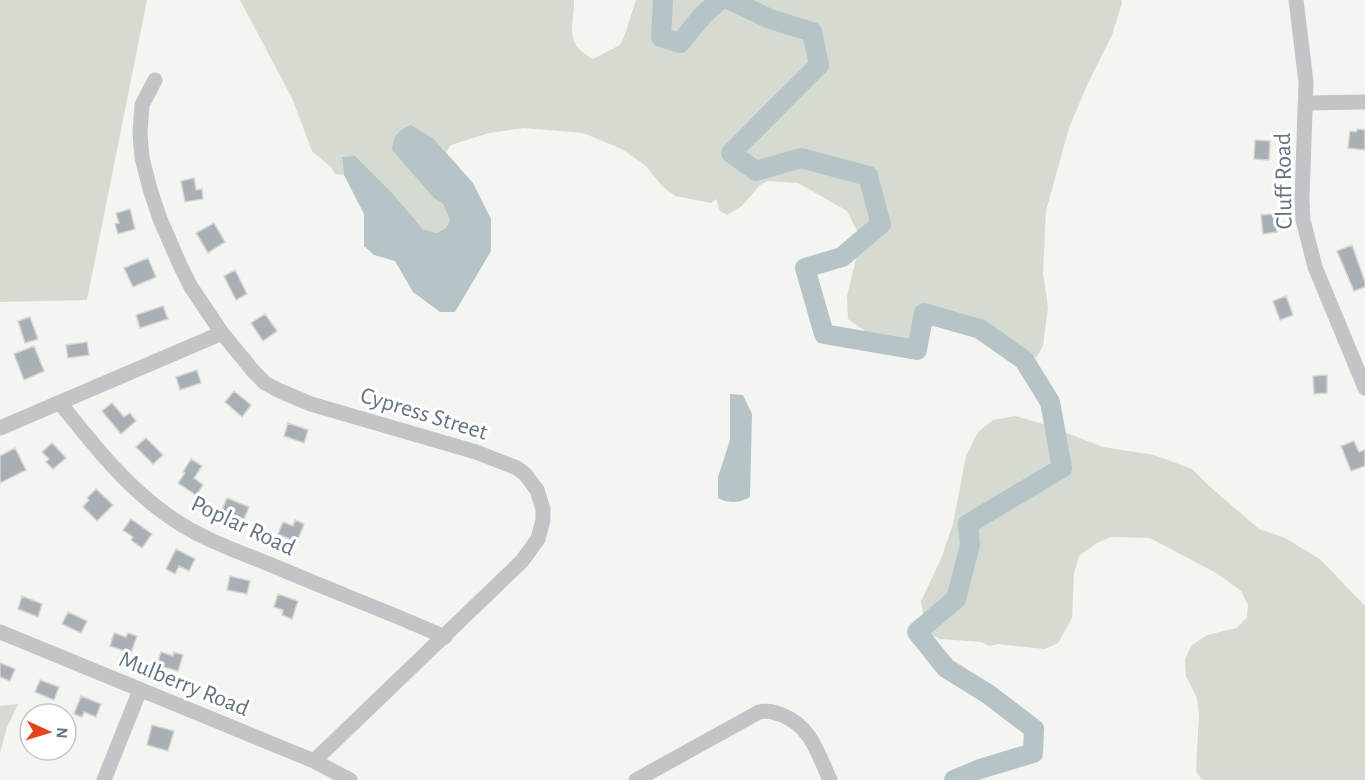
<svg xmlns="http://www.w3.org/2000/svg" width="1365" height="780" font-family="'Alegreya Sans',sans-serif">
  <rect width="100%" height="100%" fill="#f4f4f0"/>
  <path fill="#d5dbd1" d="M0,0H147L87,300L0,302Z
    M240,0H574C574,28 563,43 593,59L620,45L625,34L636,0H1121L1122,3L1112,35L1088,83L1069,128L1046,211L1043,273L1048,307L1043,346L1036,358L1025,355L998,330L983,321L947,317L936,322L908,351H893L848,319L847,296L861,239L847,211L798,183L768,181L760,185L742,206L727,215L720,211L716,199L711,203L675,196L662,186L646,166L622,149L583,133L524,128L489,133L451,145L446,152L434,139V198L443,204L450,220L446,228L436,233L423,229L395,196L342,158L344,175L335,174L331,167L312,151L292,98Z
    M1015,416L1046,425L1103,447L1154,455L1192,469L1208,485L1259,529L1285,538L1320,559L1365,606V780H1202L1196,771L1199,714L1197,698L1186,676L1185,659L1192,645L1207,635L1237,628L1247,617L1248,605L1241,591L1218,574L1150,538L1111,537L1097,543L1079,556L1074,573L1072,618L1058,643L1045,649L998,644L989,646L982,642L940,639L926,632L921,601L941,559L953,524L966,456L978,432L993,420Z
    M18,704L7,727L0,753V706Z"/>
  <path fill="#b6c4c7" d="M411,125L434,139L473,183L491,219V251L455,312H440L413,292L395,261L374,255L364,246V214L344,175L342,157L355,156L395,196L423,229L436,233L446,228L450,220L443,204L434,198L392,150C393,136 398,130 411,125Z
    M730,394L743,395L752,414L750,497C741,503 728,504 718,498V477L730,440Z"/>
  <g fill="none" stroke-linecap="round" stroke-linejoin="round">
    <path stroke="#b6c4c7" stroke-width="20" d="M663,0L661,37L680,43L704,14L720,0
      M730,0L770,19L812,32L819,65L731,153L756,171L801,158L868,176L881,224L842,257L805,268L824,334L917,350L924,313L980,329L1024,360L1050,402L1062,468L968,524L970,545L956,599L917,632L946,668L988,694L1034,729L1033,753L980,769L954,780"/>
  </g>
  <path fill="#a8b0b5" stroke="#d5d5d3" stroke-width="1.5" d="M1357,129L1365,130V150L1348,148L1350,131L1356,132Z
    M1255,140L1270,141L1269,160L1254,159Z
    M194,178L196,190L202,189L203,199L185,202L181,181Z
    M130,209L135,229L118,234L115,224L119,223L116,213Z
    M1275,214L1277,232L1263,234L1261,215Z
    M214,223L225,242L208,253L196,233Z
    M1352,245L1365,282V287L1354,291L1337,251Z
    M148,258L156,277L133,287L124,268Z
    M235,270L247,294L236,300L224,276Z
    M1286,296L1293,315L1280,320L1273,301Z
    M163,306L168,319L140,328L136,315Z
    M265,314L277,331L263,341L251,323Z
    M30,317L38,339L25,343L18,321Z
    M87,342L89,355L68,358L66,345Z
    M34,346L44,371L24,380L14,354Z
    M197,370L201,383L180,390L176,377Z
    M1327,375V393L1314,394L1313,376Z
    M234,391L251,405L242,417L225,402Z
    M112,403L124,417L130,413L136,421L121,434L102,411Z
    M288,423L308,430L304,443L284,436Z
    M146,438L163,455L153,464L136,447Z
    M1354,441L1359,452L1365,450V466L1351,471L1341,446Z
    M52,443L66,458L53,469L46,462L49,459L42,452Z
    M15,448L26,470L0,483V456Z
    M191,459L202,466L194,478L203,485L196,495L178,483L185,473L183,472Z
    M96,489L113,505L97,521L83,507L89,500L87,498Z
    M227,498L249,507L244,519L222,510Z
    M131,519L152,534L142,548L131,540L133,537L123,530Z
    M295,520L304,524L297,542L278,534L283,522L293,526Z
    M176,549L195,559L189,571L179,566L175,574L166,569Z
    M230,576L250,581L247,594L227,590Z
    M278,594L298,601L292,619L282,615L283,610L274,607Z
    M22,596L42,604L38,617L18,609Z
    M68,612L87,621L81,633L62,624Z
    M114,633L126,637L128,633L137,636L131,653L110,646Z
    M161,652L173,656L174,652L183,655L178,671L157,665Z
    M0,663L15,669L10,681L0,677Z
    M40,680L59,687L54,700L35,692Z
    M81,696L101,704L96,717L84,712L82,717L74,714Z
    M152,725L174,731L168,751L147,745Z"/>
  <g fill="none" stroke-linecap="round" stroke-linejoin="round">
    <path stroke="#c1c5c8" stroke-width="15" d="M1296,0L1306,82L1302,199L1303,220L1315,267L1365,388
      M155,80L142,105L140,133L142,158L150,189L160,219L180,265L191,287L222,333L254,372L265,383L280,391L311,404L476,452L517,468L525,474L537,490L543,509V520L538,539L522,561L314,761
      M1307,103L1365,102
      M60,403C93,444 126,487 170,517C204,541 243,553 281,569C335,592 391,613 445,637
      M0,428L222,333
      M0,632L314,761L350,780
      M104,780L140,690
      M636,780L759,712C768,710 773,712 782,715C811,726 818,754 830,780"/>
  </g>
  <g text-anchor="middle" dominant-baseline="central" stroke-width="6" stroke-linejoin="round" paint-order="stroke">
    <g font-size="24" fill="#637581" stroke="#fff">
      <text transform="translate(1284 181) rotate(-91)">Cluff Road</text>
      <text transform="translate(424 414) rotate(17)">Cypress Street</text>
      <text transform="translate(243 526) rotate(25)">Poplar Road</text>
      <text transform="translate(184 684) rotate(22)">Mulberry Road</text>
    </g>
  </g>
  <g transform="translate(48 732) rotate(94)"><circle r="28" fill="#ffffff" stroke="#c1c8cd" stroke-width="1.5"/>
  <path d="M0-4.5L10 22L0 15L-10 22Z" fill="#e44220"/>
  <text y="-9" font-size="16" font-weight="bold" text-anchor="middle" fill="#637581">N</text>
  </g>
</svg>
